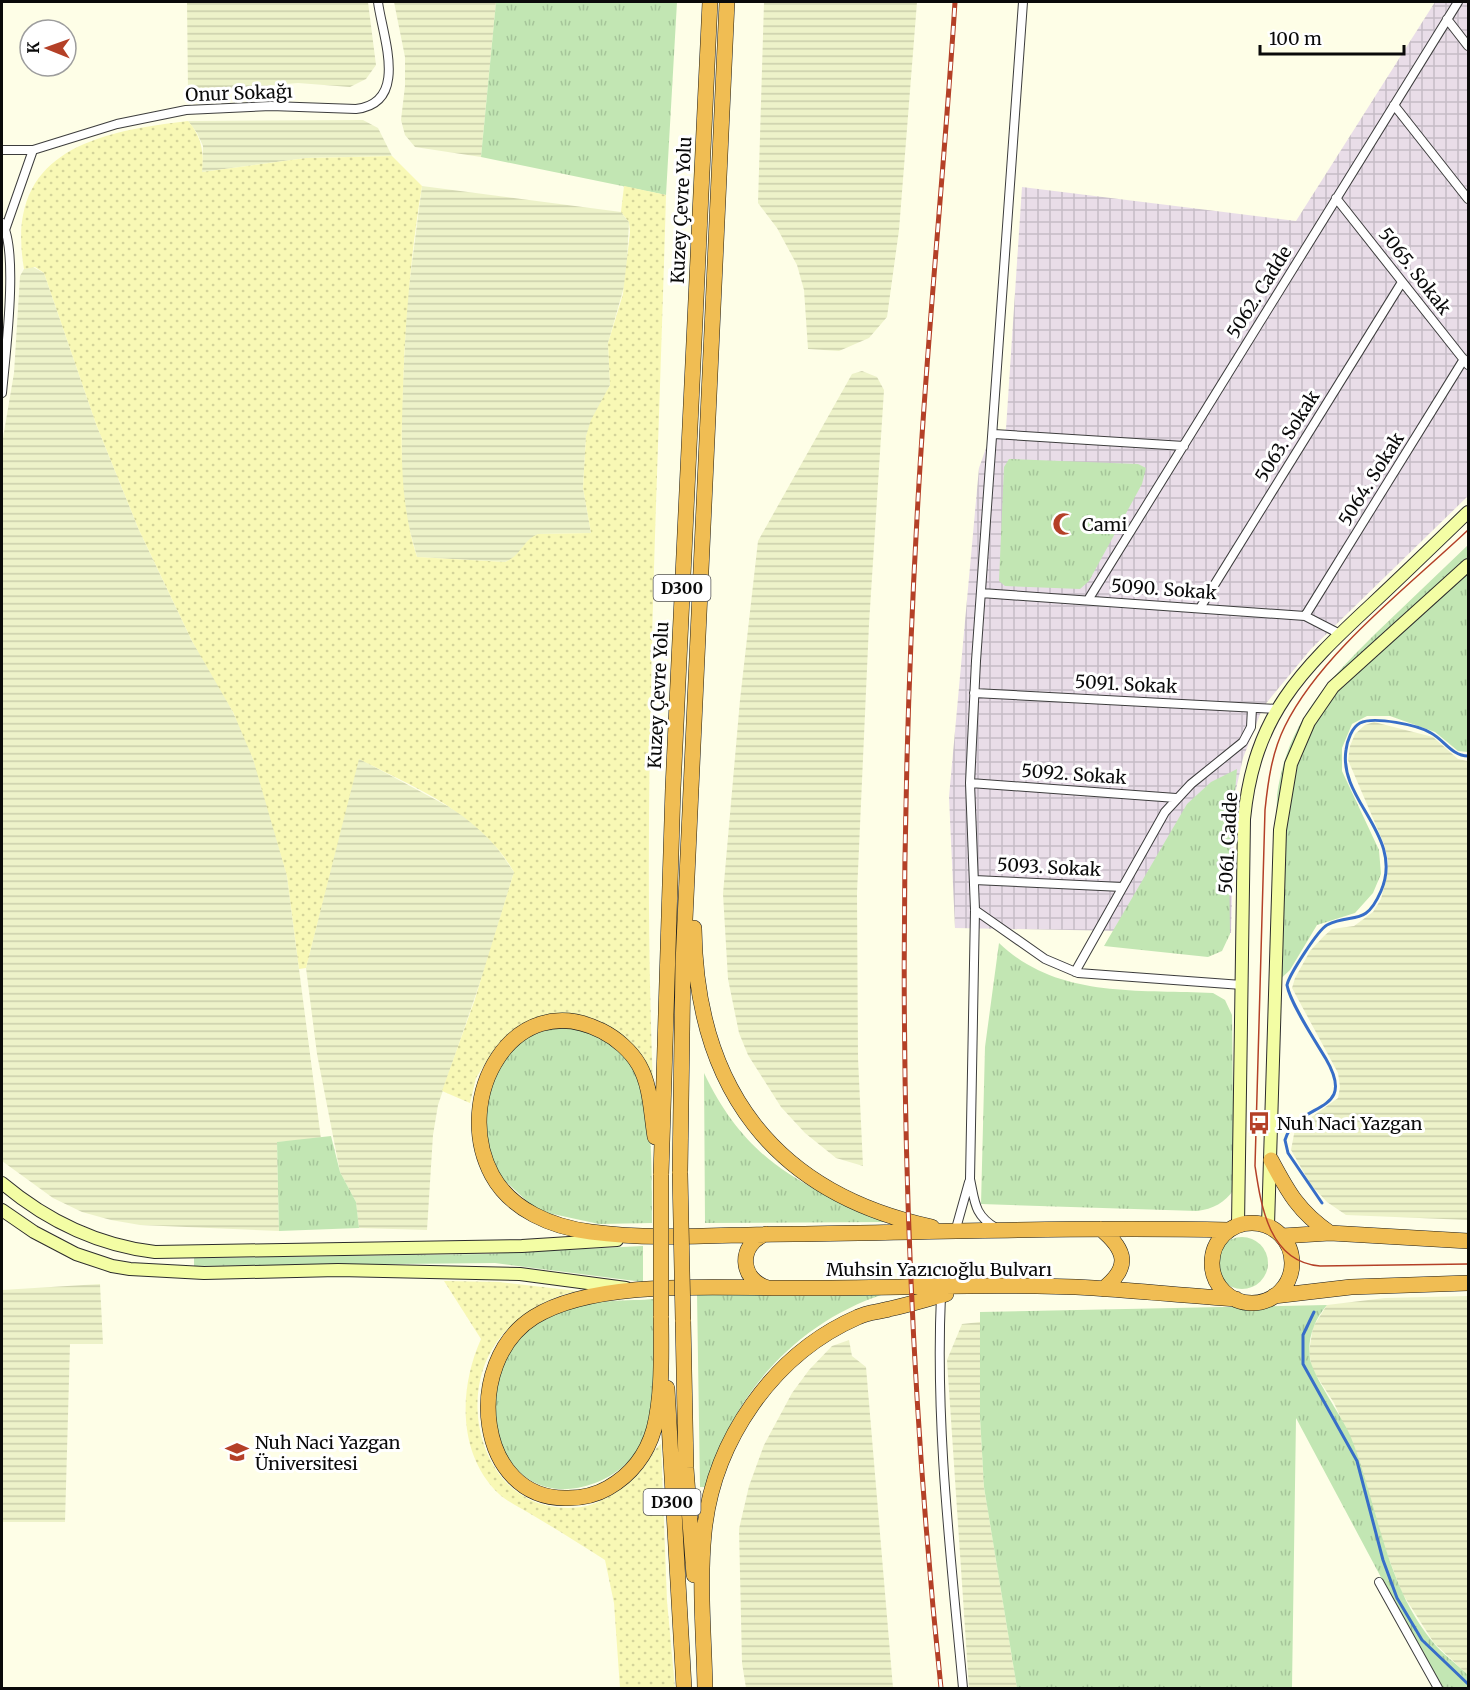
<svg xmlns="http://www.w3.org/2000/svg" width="1470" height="1690" font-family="Merriweather,serif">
  <defs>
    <pattern id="industrial-grid" width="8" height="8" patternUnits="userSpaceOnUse" patternTransform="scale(1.5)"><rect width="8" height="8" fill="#e9dde8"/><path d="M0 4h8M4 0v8" fill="none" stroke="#c6bcc6"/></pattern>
    <pattern id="farmland-rules" width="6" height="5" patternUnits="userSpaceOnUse" patternTransform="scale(1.5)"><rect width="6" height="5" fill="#edf2c9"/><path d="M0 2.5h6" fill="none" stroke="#caceab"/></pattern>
    <pattern id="grass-tufts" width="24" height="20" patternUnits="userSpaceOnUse" patternTransform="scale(1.5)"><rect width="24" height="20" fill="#c2e6b3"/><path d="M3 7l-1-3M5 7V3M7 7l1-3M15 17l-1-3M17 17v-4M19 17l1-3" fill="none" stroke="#a5c499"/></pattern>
    <pattern id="sand-dots" width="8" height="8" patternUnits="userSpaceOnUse" patternTransform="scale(1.5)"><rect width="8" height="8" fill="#f8f8b5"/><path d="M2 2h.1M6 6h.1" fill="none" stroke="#d3d39a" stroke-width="1.8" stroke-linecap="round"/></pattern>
  </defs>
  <rect width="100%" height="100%" fill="#fefee7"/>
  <path fill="url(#industrial-grid)" d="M1435,2H1468V496L1311,649L1263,707L1243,758L1235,794L1231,933L955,928L949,797L979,468L986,448L1006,429L1022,187L1296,221Z"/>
  <path fill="url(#farmland-rules)" d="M187,2H368L376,65L366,79L350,87L298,83L188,92Z
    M394,2H496L481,157L415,147L405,135L401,120L405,86V57Z
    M764,2H917L899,230L887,317L869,338L839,351L808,349L804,290L797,265L777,228L758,203Z
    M363,120L378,128L392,156L306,158L202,172L203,146L197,133L188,121Z
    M422,186L621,212L629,222L626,280L608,343L610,385L586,436L583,488L591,533L538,534L528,541L516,557L505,562L417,557L407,520L402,485V405L407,301Z
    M31,266L44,273L96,424L139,530L192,641L221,688L244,735L262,783L287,876L321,1139L277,1142L279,1231L140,1225L111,1220L82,1212L53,1198L2,1161V444L14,373L20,276L24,269Z
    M862,371L877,377L884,390L869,624L857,893L858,1058L863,1166L836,1158L805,1133L781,1107L748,1055L739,1033L728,979L723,894L740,700L758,541L852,374Z
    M1374,722L1433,737L1458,759L1468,761V1220L1346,1215L1327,1202L1311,1185L1291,1150L1295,1129L1338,1098L1340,1087L1338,1073L1292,988L1295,978L1310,951L1324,936L1332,929L1354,926L1373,912L1381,899L1387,875L1388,861L1384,844L1348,760L1350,746L1355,734L1365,725Z
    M358,758L464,815L493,842L514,872L488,959L438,1105L433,1135L427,1230L359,1228L356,1202L340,1172L317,1054L306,968Z
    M100,1284L103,1344H70L65,1522H2V1290Z
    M1468,1296V1675L1434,1643L1402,1593L1383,1543L1355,1449L1334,1403L1312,1369L1309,1352L1313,1327L1327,1305L1385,1298Z
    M980,1322V1417L984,1487L1017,1688H969L947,1360L962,1324Z
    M849,1340L852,1356L866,1367L893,1688H746L742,1663L739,1529L749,1486L764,1445L792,1393L809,1370L832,1346Z"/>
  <path fill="url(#grass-tufts)" d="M496,2H677L666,195L481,157Z
    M1009,459L1138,464L1146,468L1142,484L1089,581L1080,589L1005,586L999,581L1004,467Z
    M1468,545V752L1458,751L1435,732L1390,716H1367L1352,724L1342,748V771L1379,850L1381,874L1373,893L1355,913L1317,925L1290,970L1272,987L1277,795C1287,723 1326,683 1375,634C1406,604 1437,575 1468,545Z
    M1237,769L1229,862L1230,934L1222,951L1208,957L1104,946L1187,804L1211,782Z
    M999,943C1058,999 1137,989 1213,993L1225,1000L1232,1015L1234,1189C1225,1203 1213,1209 1197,1211L981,1204L985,1047Z
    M563,1025C577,1030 605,1036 615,1044C658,1078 651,1173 652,1223L599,1224L548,1213L531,1205L501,1177L482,1135L494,1072L523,1037Z
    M704,1073C747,1163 803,1187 890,1222L705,1223Z
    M331,1136L340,1172L356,1202L359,1228L279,1231L277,1142Z
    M1216 1263a26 26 0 1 1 52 0a26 26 0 1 1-52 0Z
    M643,1246V1282L495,1263L194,1266V1258L485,1254Z
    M697,1294H884C795,1323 730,1397 706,1487H700Z
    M654,1299C654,1344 661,1395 644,1438C635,1460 616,1475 595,1483C491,1521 462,1372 535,1323C544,1316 557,1311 568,1307C587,1300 632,1301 654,1299Z
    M1327,1305C1314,1320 1307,1339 1310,1359C1313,1376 1341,1415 1350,1435C1378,1504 1384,1582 1432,1641C1442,1654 1457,1664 1468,1675V1688H1440L1296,1418L1292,1688H1017L984,1487L980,1417V1312Z"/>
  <path fill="url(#sand-dots)" d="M188,121C202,137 204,152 202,172L306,158L392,156L422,186C411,253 405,320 403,388C401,446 399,501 417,557L505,562C521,556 523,540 538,534L591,533L583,488L586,436L591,420L610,385L608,343L623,294L630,232L629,222L621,212L624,186L666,195C658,491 641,789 653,1085L627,1040L536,1019L529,1021L513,1030L493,1051L476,1078L470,1103L442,1091L474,1002L514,872C479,812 417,789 359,759L306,968L299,969L287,876L253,759L233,712L192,641L139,530L96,424L44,273L35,267L24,269C4,152 94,132 188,121Z
    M444,1281L499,1282L577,1291C540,1299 505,1322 488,1357C462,1411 485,1493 549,1506C565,1509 583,1509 598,1502C616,1494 633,1482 645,1466C651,1458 653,1450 661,1444L667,1601L675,1688H620L614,1603L605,1560C581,1545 558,1530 534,1516C523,1509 509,1503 499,1494C457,1454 459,1388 481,1339Z"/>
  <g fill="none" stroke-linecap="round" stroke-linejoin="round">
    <path stroke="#376ec8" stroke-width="3" d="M1322,1203L1288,1153L1285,1140C1297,1100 1359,1116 1326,1059C1316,1042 1290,1003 1287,985C1289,975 1318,930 1327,925C1353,912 1365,928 1381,891C1405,836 1338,800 1346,750C1347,741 1352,727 1360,723C1374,716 1418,725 1431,733C1444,740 1452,756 1468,756
      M1314,1312L1303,1335V1364L1357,1461L1383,1560L1397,1598L1422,1640L1468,1684"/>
    <g stroke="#3d3d3d" stroke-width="10">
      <path id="street" d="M1447,19L1468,46
        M1394,105L1468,199
        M2,150H33L117,124L186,110L271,106L356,109C410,103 382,35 378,2
        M1336,198L1468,365
        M2,223C19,251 5,358 2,393
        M5,230L33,150
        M994,434L1184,446
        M981,593L1305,616L1340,634
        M1088,600L1458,2
        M1200,608L1402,282
        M1305,616L1464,359
        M974,693L1277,709
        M970,783L1176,798
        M974,880L1122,887
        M975,910L1045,959L1078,973L1242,985
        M1075,972L1165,812L1191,784L1243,742L1251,727L1252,708
        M996,1228C974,1215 975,1202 970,1179L975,910L970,783L976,661L1023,2
        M955,1232L969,1182
        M941,1295C935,1426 951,1558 963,1688
        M1379,1582L1438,1688"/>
    </g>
    <g stroke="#2c2c2c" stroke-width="14">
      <path id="secondary" d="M2,1183C46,1220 97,1245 155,1252L522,1246L617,1240
        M2,1210L34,1232L76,1254L112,1266L130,1269L204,1273L338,1270L520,1274L626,1288
        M1238,1225L1244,819C1254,716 1300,671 1372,604C1404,574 1436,543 1468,512
        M1268,1225L1280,830L1291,764L1309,722L1333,687L1468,565"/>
    </g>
    <g stroke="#1b1b1b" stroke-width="16">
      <path id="highway" d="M694,928C696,1087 773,1193 932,1227
        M655,1137C651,1113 651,1086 639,1065C631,1051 616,1038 602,1031C513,986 451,1098 492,1175C511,1210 552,1227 591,1232C659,1241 725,1234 794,1234C939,1232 1084,1227 1229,1230
        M1271,1160C1288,1192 1299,1212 1330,1233
        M680,1173L683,964L727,2
        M661,1175L673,788L710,2
        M1212 1263a40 40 0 1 1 80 0a40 40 0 1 1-80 0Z
        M1101,1229C1126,1250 1131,1267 1103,1289
        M766,1234C738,1244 739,1280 768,1288
        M1282,1236L1330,1233L1468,1241
        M1274,1296L1351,1287L1468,1283
        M661,1316C661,1353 663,1393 654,1429C647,1454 631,1475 608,1488C596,1495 582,1498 568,1498C476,1501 462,1362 534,1317C598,1277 728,1289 803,1288C900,1288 998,1283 1094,1288C1142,1291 1189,1296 1236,1299
        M683,1320L686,1468L694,1575
        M667,1388L684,1688
        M705,1688C704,1637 699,1585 704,1533C713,1441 773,1354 858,1317C868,1312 879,1312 889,1309C908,1305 927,1299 946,1294"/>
    </g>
    <use href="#street" stroke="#fff" stroke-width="8"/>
    <use href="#secondary" stroke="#f3fda4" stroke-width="12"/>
    <use href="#highway" stroke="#f0bd53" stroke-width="15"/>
    <path stroke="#b44027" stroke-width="1.5" d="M1468,530C1409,586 1321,653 1285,726C1272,752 1268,781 1265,810L1255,1166C1261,1206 1269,1262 1320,1266L1468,1264"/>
    <g stroke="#b44027" stroke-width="5">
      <path id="rail" d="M941,1688C900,1298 895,910 917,518C926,346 944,174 955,2"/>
    </g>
    <use href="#rail" stroke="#fff" stroke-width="3" stroke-dasharray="9" stroke-linecap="butt"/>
    <g stroke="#1b1b1b" stroke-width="16" stroke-linecap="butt">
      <path id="highway-bridge" d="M680,1173L683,1320
        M661,1175V1316"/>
    </g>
    <use href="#highway-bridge" stroke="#f0bd53" stroke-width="15"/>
  </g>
  <defs>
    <g id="mosque-bare" transform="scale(1.8)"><path d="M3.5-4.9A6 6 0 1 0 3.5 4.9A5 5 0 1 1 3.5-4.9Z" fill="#b44027" stroke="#fff" stroke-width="2.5" paint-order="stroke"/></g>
    <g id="bus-bare" transform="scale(1.8)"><path d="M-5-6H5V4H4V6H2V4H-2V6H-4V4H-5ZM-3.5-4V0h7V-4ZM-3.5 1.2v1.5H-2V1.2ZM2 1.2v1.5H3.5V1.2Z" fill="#b44027" stroke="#fff" stroke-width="2.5" paint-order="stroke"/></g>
    <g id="university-bare" transform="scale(1.8)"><path d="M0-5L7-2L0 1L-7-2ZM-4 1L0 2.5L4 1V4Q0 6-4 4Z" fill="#b44027" stroke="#fff" stroke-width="2.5" paint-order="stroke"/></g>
  </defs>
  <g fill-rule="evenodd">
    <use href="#mosque-bare" x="1064" y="524"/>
    <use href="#bus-bare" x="1259" y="1123"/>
    <use href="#university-bare" x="237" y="1452"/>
  </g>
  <g text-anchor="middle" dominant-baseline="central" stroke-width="6" stroke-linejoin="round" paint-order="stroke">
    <g fill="#fff" stroke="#545454" stroke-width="1.5">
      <rect x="653.5" y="575" width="57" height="26" rx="4.5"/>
      <rect x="643.5" y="1489" width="57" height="26" rx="4.5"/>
    </g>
    <g font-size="16" font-weight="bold" fill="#0a0a0a">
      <text x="682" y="588">D300</text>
      <text x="672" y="1502">D300</text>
    </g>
    <g font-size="18" fill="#0a0a0a" stroke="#fff">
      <text transform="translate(239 93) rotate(-2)">Onur Sokağı</text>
      <text transform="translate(681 210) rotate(-87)">Kuzey Çevre Yolu</text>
      <text transform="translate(1415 271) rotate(52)">5065. Sokak</text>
      <text transform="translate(1259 292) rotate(-58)">5062. Cadde</text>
      <text transform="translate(1287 436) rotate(-58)">5063. Sokak</text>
      <text transform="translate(1371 479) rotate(-58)">5064. Sokak</text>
      <text transform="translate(1164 589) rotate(4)">5090. Sokak</text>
      <text transform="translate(1126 684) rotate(3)">5091. Sokak</text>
      <text transform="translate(658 695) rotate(-87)">Kuzey Çevre Yolu</text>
      <text transform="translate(1074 774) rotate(4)">5092. Sokak</text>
      <text transform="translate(1228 843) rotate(-87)">5061. Cadde</text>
      <text transform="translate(1049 867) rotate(3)">5093. Sokak</text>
      <text x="939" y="1269">Muhsin Yazıcıoğlu Bulvarı</text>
    </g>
    <g font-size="18" fill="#0a0a0a" stroke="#fff" text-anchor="start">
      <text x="1082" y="524">Cami</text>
      <text x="1277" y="1123">Nuh Naci Yazgan</text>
      <text x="255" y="1442">Nuh Naci Yazgan<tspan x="255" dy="21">Üniversitesi</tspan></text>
    </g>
  </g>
  <rect width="1470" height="1690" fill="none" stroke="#0a0a0a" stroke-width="6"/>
  <g transform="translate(48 48) rotate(271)"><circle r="28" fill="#ffffff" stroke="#9d9d9d" stroke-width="1.5"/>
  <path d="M0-4.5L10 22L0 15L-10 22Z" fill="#b44027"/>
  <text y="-9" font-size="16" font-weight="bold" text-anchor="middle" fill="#0a0a0a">K</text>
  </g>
  <path d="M1260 45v9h144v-9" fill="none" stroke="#0a0a0a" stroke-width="3"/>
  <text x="1269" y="45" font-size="18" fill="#0a0a0a" stroke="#ffffff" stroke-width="4.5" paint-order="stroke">100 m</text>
</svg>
